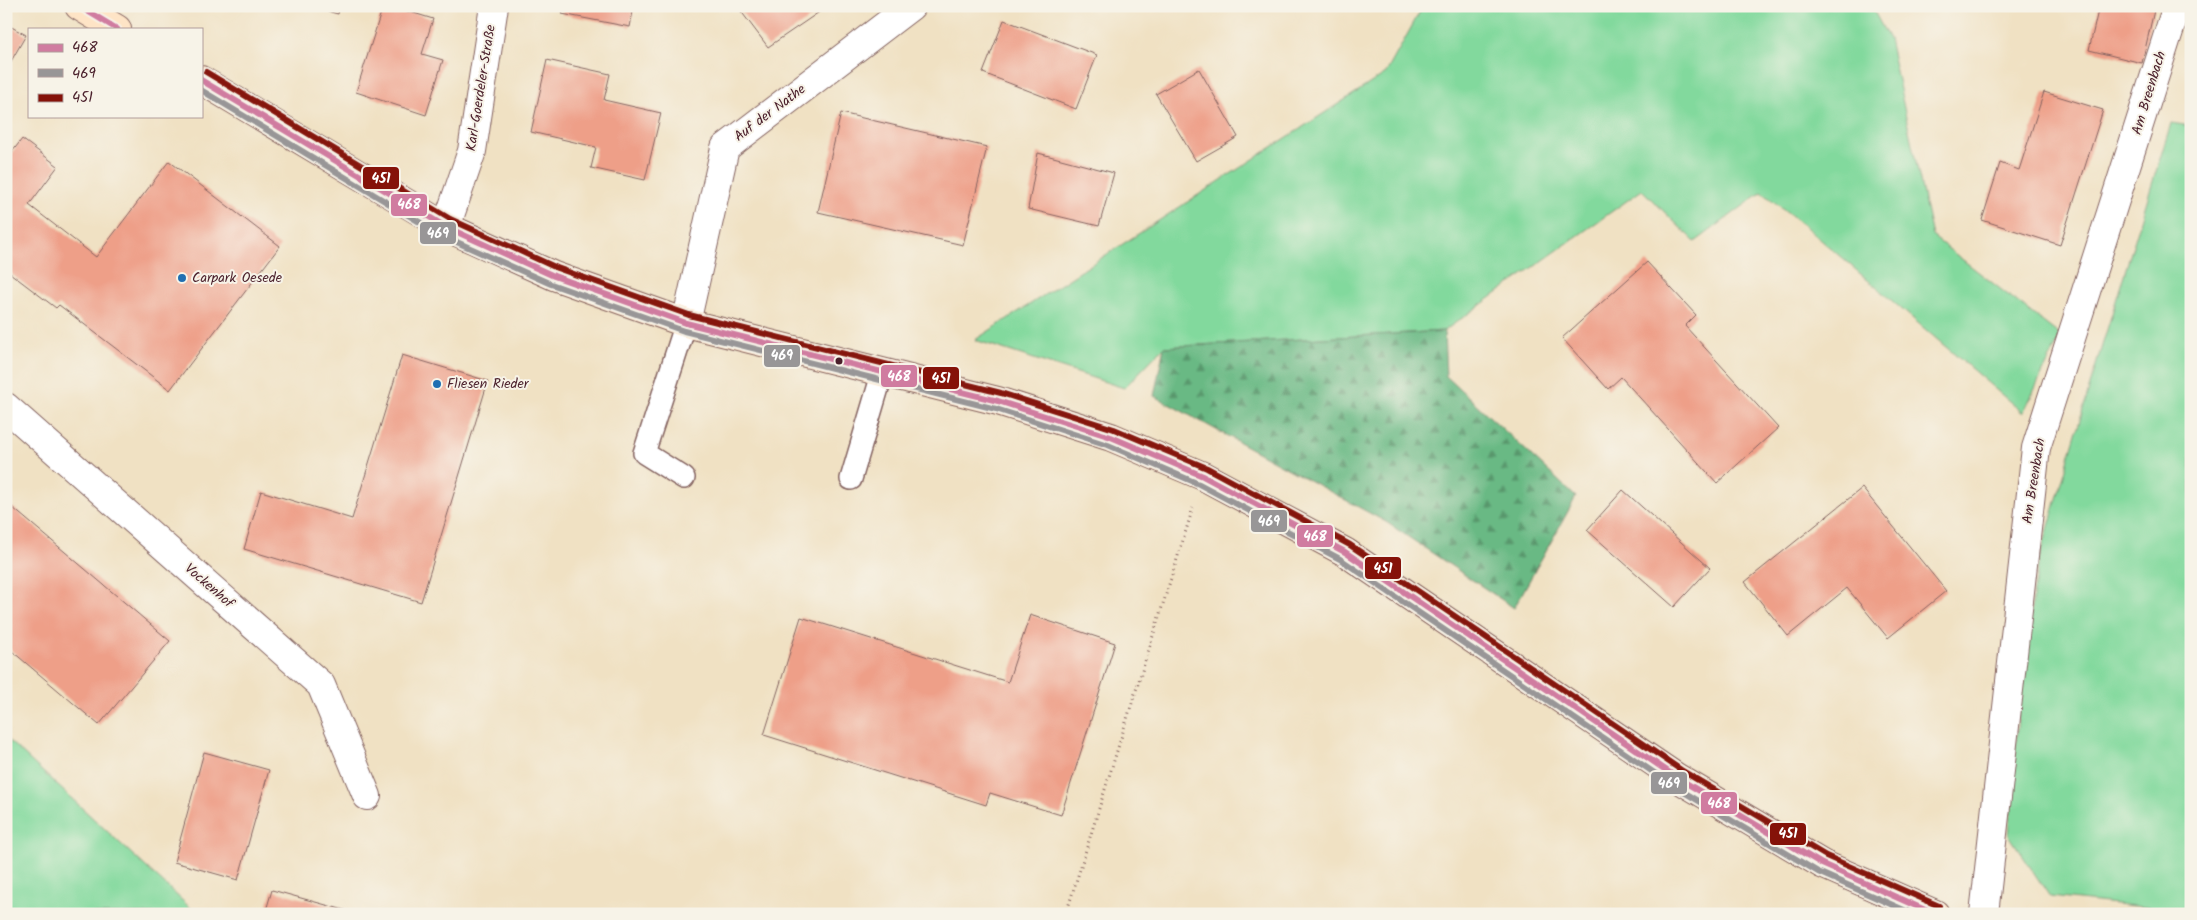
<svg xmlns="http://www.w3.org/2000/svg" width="2197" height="920" font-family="Kalam,sans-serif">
  <defs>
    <pattern id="forest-firs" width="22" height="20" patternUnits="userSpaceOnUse" patternTransform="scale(1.25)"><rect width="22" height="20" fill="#69b984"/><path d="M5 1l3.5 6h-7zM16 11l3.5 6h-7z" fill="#58966c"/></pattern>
  </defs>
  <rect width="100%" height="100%" fill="#f7f3e8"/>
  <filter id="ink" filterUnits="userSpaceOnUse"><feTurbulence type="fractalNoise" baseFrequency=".02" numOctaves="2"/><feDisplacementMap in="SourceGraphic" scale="10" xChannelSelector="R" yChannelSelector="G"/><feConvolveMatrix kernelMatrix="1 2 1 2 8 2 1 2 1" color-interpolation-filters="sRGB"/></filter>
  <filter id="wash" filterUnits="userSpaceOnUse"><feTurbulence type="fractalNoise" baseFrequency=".0096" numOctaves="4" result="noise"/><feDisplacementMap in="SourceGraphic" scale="20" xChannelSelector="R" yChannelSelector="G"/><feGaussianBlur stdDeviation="1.12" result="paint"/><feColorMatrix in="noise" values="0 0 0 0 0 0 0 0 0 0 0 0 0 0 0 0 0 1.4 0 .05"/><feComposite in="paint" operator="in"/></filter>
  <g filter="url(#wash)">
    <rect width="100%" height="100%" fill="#f0e1c3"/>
    <path fill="#82d99d" stroke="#667c64" d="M1423,6H1871L1889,39L1932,236L2061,336L2023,413L1807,228L1762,192L1695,242L1642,190L1444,331L1164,347L1124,388L975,340L1386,73Z
      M2171,123L2191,126V912L2050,897L2009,835L2022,664L2039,560L2097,362Z
      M6,738L197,914H6Z"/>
    <path fill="url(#forest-firs)" stroke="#5a6c58" d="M1444,331L1446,376L1576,497L1514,608L1386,522L1154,396L1164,347Z"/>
    <g id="blocks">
      <path fill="#ee9f88" d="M308,6H340L338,14Z
        M383,6H391L433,19L422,54L443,60L426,115L356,92Z
        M564,6H634L630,27L562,14Z
        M737,6H828L768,47Z
        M2099,6H2155L2142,63L2089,50Z
        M1004,20L1097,55L1076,109L983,73Z
        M6,24L26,35L6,70Z
        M547,60L610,74L604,100L661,113L645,180L591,168L596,147L531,132Z
        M1199,69L1238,137L1196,161L1156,94Z
        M2044,92L2103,110L2060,245L1982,220L2000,163L2019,170Z
        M841,113L987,147L963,245L818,212Z
        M22,139L58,166L29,205L96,257L169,161L280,246L170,390L59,305L56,308L6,270V160Z
        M1038,153L1114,173L1099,226L1028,209Z
        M1647,262L1696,315L1685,326L1778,428L1717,483L1621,377L1608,389L1562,338Z
        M402,355L488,381L421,602L244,549L261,491L352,519Z
        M1862,488L1946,591L1888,638L1847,588L1788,636L1745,582Z
        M1623,490L1710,568L1674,607L1587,530Z
        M6,502L170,641L99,725L6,646Z
        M1030,615L1115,643L1061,815L990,793L986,805L764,735L801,617L1008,682Z
        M204,752L269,770L238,880L174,862Z
        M272,890L355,913V914H265Z"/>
    </g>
  </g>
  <g filter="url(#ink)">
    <use href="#blocks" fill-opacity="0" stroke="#846360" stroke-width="1"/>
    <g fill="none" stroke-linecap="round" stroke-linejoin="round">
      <g stroke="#846360" stroke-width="24">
        <path id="lane" d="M684,478L644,453L686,323
          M851,479L883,371"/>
      </g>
      <g stroke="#846360" stroke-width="30">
        <path id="street" d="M446,227L472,151L494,6
          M686,323L725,148L911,6
          M6,407L321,685L367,796
          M1984,914L2036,448L2177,6"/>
      </g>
      <g stroke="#846360" stroke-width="30">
        <path id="secondary" d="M79,6L117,29
          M201,80L446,227L554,276L686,323L998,401L1111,437L1203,476L1345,552L1676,777L1822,864L1935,914"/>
      </g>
      <path stroke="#846360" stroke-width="3" stroke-dasharray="1 4" stroke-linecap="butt" d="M1066,914L1193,508"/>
      <use href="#lane" stroke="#fff" stroke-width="21"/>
      <use href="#street" stroke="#fff" stroke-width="28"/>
      <use href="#secondary" stroke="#fee4c6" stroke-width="28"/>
      <g stroke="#f7f3e8" stroke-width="10">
        <path id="bus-1" d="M79,6L117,29
          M201,80L446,227L554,276L686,323L998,401L1111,437L1203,476L1345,552L1676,777L1822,864L1934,914"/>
      </g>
      <g stroke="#f7f3e8" stroke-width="10">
        <path id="bus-2" d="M201,90L441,235L551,284L684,331L996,409L1108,445L1199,484L1340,559L1672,785L1818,872L1913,914"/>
      </g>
      <g stroke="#f7f3e8" stroke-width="10">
        <path id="bus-3" d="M206,72L450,219L557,268L689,315L1001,393L1114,429L1207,468L1350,545L1681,770L1826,856L1939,906"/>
      </g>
      <use href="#bus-1" stroke="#d07ca0" stroke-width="6"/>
      <use href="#bus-2" stroke="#989697" stroke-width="6"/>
      <use href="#bus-3" stroke="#851209" stroke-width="6"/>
    </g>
  </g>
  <g fill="#1f6fb2" stroke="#f7f3e8" stroke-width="2">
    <circle cx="182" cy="278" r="5"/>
    <circle cx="437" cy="384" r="5"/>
  </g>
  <circle fill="#4a1f2b" stroke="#f7f3e8" stroke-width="2" cx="839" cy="361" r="4.5"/>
  <g text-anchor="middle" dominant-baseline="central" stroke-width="4" stroke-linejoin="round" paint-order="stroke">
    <g font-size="14" fill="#4a1f2b" stroke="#f7f3e8">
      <text transform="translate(481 88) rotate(-81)">Karl-Goerdeler-Straße</text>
      <text transform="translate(2149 93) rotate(-73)">Am Breenbach</text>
      <text transform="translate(770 113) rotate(-37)">Auf der Nathe</text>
      <text transform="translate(2034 481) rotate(-81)">Am Breenbach</text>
      <text transform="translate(209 586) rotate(41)">Vockenhof</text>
    </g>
    <g font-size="14" fill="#4a1f2b" stroke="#f7f3e8" text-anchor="start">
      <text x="192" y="278">Carpark Oesede</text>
      <text x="447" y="384">Fliesen Rieder</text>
    </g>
  </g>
  <g stroke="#f7f3e8" stroke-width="2">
    <rect x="362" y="166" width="38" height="24" rx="5" fill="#851209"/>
    <rect x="390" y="193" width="38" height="24" rx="5" fill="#d07ca0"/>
    <rect x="419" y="221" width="38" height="24" rx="5" fill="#989697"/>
    <rect x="763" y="344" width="38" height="24" rx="5" fill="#989697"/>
    <rect x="880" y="364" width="38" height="24" rx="5" fill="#d07ca0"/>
    <rect x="922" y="366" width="38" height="24" rx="5" fill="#851209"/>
    <rect x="1250" y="509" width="38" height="24" rx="5" fill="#989697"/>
    <rect x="1296" y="524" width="38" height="24" rx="5" fill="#d07ca0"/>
    <rect x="1364" y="556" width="38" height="24" rx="5" fill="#851209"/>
    <rect x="1650" y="771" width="38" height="24" rx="5" fill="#989697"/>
    <rect x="1700" y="791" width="38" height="24" rx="5" fill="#d07ca0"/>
    <rect x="1769" y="822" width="38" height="24" rx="5" fill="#851209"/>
  </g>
  <g font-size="14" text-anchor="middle" font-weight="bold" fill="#fff">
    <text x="381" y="183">451</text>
    <text x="409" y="209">468</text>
    <text x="438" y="238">469</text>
    <text x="782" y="360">469</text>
    <text x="899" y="381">468</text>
    <text x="941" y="383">451</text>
    <text x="1269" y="526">469</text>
    <text x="1315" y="541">468</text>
    <text x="1383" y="573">451</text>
    <text x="1669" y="788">469</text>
    <text x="1719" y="808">468</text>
    <text x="1788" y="838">451</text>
  </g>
  <rect width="2197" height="920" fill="none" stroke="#f7f3e8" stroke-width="25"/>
  <rect x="28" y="28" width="175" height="90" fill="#f7f3e8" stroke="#b29e9c"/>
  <rect x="38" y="44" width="25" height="8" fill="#d07ca0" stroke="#b29e9c"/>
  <text x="72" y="52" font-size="15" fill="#4a1f2b">468</text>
  <rect x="38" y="69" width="25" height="8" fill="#989697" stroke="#b29e9c"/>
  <text x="72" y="78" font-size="15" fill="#4a1f2b">469</text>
  <rect x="38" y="94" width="25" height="8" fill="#851209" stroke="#b29e9c"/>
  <text x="72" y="102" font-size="15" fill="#4a1f2b">451</text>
</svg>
